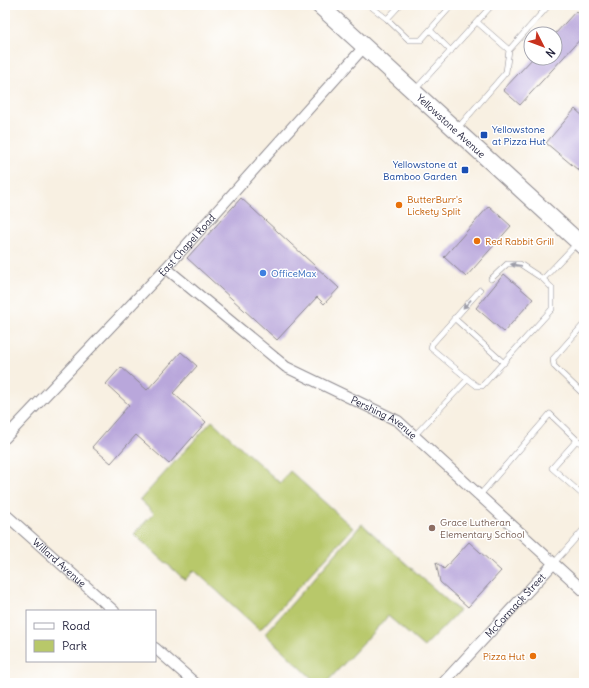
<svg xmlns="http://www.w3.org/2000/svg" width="589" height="688" font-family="Delius,sans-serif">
  <rect width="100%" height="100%" fill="#fff"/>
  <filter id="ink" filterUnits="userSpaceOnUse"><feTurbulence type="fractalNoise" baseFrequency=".025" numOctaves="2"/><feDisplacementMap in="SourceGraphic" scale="8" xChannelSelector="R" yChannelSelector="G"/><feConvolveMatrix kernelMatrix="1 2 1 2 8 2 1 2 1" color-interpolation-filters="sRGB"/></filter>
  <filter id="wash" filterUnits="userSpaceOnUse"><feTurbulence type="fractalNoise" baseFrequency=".012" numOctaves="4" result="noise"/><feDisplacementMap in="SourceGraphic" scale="16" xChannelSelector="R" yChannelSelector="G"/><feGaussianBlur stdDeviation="0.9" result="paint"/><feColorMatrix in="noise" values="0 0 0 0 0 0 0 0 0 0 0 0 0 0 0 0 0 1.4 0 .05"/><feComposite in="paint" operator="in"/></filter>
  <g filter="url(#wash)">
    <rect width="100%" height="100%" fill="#f8f0e2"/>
    <path fill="#b8c86a" stroke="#6d7552" d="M212,421L280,483L290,471L353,528L260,630L194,570L185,580L134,534L154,513L140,500Z
      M362,524L459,611L424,647L388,616L326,683H317L265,634Z"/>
    <g id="blocks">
      <path fill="#b9a7db" d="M576,11L584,19V35L520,105L503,90L533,58H555V34Z
        M575,109L584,117V175L546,143Z
        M241,198L339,288L324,304L317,297L277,340L187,258Z
        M489,206L511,226L466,277L444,257Z
        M504,274L533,299L504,332L476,308Z
        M181,352L197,366L173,393L206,422L169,464L136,435L111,463L92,447L129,405L106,384L121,367L147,390Z
        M469,542L501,571L468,607L440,582L436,562L444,569Z"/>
    </g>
  </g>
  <g filter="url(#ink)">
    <use href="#blocks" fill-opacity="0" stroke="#8d898e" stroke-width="1"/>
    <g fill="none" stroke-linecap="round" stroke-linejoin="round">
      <g stroke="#8d898e" stroke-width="6">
        <path id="service" d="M369,5L387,19
          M400,5L387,19L409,40H421L452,5
          M477,22L509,50L549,5
          M430,30L451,51
          M415,90L492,5
          M457,129L506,72L509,50
          M543,279L577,243
          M454,318L504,363
          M584,324L553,359L554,366L581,392H584
          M468,379L477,386H482L552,309V288L543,279L520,264H507L491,279
          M414,436L468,379L431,348L432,344L480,290
          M584,446L577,440L552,468L584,496
          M480,495L550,414L577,440
          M554,563L584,529"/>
      </g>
      <g stroke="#8d898e" stroke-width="12">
        <g id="minor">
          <path id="s1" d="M166,268L286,367L398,421L584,591"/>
          <path id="s2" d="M5,438L166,268L364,47"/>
          <path id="s3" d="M5,514L114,611"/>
          <path d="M155,648L195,683"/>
          <path id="s4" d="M443,683L554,563"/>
        </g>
      </g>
      <g stroke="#8d898e" stroke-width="18">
        <g id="primary">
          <path id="s5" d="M319,5L584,247"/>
        </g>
      </g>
      <use href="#service" stroke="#fff" stroke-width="5"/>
      <use href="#minor" stroke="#fff" stroke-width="10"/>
      <use href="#primary" stroke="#fff" stroke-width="16"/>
    </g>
    <defs><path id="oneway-solid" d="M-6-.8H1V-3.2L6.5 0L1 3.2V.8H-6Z"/></defs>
    <g fill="#9c9ca7">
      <use href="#oneway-solid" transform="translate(516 265) rotate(-172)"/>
      <use href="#oneway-solid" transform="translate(467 304) rotate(133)"/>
    </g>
  </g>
  <g fill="#1a4fb4" stroke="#fff" stroke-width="1.5">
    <rect x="480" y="131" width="8" height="8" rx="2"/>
    <rect x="461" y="166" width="8" height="8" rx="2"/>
  </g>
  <g fill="#e8710a" stroke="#fff" stroke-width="1.5">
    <circle cx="399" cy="205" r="4"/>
    <circle cx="477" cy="241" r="4"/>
    <circle cx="533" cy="656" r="4"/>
  </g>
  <circle fill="#3f7fe0" stroke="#fff" stroke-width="1.5" cx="263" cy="273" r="4"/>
  <circle fill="#8d6e63" stroke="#fff" stroke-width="1.5" cx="432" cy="528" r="4"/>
  <g text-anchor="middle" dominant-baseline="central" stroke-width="3" stroke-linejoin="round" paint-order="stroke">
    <g font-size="10" fill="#22223b" stroke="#fff">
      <text stroke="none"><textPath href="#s5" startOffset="179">Yellowstone Avenue</textPath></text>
      <text stroke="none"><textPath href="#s2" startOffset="265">East Chapel Road</textPath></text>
      <text stroke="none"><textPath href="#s1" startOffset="266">Pershing Avenue</textPath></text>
      <text stroke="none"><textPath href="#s3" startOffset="73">Willard Avenue</textPath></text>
      <text stroke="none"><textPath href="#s4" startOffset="106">McCormack Street</textPath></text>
    </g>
    <g font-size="10" fill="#164399" stroke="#fff" text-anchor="start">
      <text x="492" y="129">Yellowstone<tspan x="492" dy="12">at Pizza Hut</tspan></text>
      <text x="457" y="164" text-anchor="end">Yellowstone at<tspan x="457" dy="12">Bamboo Garden</tspan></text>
    </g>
    <g font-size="10" fill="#c56008" stroke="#fff" text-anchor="start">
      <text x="407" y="199">ButterBurr's<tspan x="407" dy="12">Lickety Split</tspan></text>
      <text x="485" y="241">Red Rabbit Grill</text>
      <text x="525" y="656" text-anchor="end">Pizza Hut</text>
    </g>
    <g font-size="10" fill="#366cbe" stroke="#fff" text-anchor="start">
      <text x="271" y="273">OfficeMax</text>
    </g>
    <g font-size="10" fill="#785e54" stroke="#fff" text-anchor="start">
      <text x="440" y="522">Grace Lutheran<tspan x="440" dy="12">Elementary School</tspan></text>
    </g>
  </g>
  <rect width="589" height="688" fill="none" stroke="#fff" stroke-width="20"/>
  <rect x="26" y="610" width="130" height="52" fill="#ffffff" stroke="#a7a7b1"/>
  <rect x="34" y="623" width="20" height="6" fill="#ffffff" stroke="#a7a7b1"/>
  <text x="62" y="630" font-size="12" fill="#22223b">Road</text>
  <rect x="34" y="640" width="20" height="12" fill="#b8c86a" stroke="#a7a7b1"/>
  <text x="62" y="650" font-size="12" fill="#22223b">Park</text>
  <g transform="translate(543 46) rotate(132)"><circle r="19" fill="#ffffff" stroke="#a7a7b1"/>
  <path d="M0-3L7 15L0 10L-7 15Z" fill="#c8321e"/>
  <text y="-6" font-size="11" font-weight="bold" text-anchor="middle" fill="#22223b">N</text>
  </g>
</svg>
